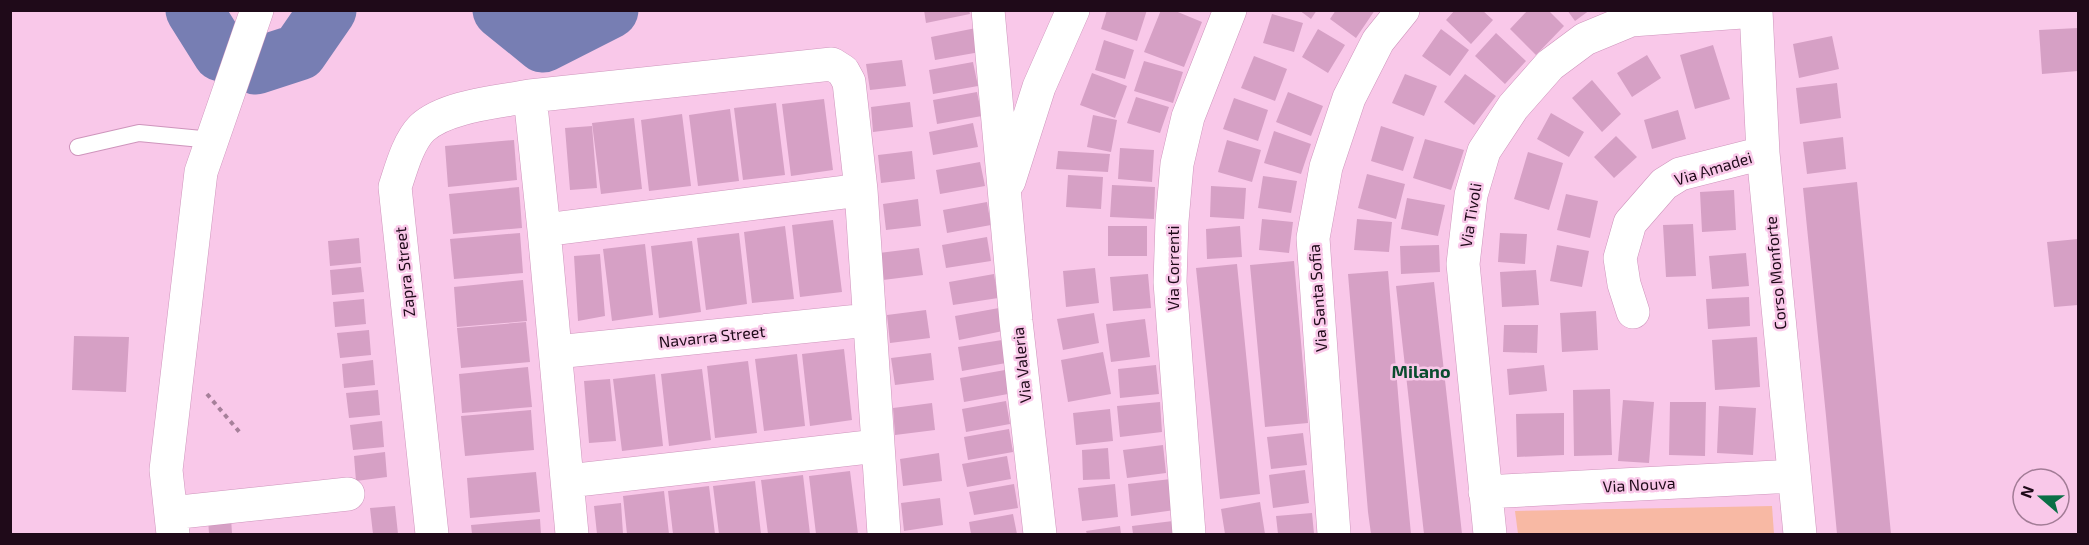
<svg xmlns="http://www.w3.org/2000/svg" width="2089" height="545" font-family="'Exo 2',sans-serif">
  <rect width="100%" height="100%" fill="#f9c8e9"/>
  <path fill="#f8b9a4" d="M1772,506L1774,534H1518L1515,511Z"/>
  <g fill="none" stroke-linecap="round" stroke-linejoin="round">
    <path stroke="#777eb3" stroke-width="57" d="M194,10L221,53
      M501,10L543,44L610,10
      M256,66L299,52L328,10"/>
  </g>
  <path fill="#d6a0c5" d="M924,10H969L970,14L926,23Z
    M1107,10H1147L1137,41L1101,29Z
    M1161,10H1173L1202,22L1184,67L1144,52Z
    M1299,10H1317L1311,19Z
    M1336,10H1375L1356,38L1330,19Z
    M1455,10H1482L1493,20L1471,44L1446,20Z
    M1528,10H1548L1564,26L1536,55L1510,29Z
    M1567,10H1590L1575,21Z
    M1272,14L1303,23L1294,52L1263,43Z
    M976,28L980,52L935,60L931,37Z
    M2078,28V71L2042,74L2039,30Z
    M1318,29L1345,45L1328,73L1302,57Z
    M1441,29L1469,50L1450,76L1422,56Z
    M1496,33L1526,61L1505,84L1475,56Z
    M1832,36L1839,69L1799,78L1793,44Z
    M1104,40L1134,50L1125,79L1095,70Z
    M1713,45L1730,99L1695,109L1680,55Z
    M1647,55L1661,78L1632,97L1617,73Z
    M1254,56L1287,69L1275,101L1241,88Z
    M902,60L906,86L870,90L866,64Z
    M1144,61L1183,72L1173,103L1134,91Z
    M973,62L978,86L933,94L929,70Z
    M1092,73L1127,86L1115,118L1080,105Z
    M1405,74L1437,86L1424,116L1392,103Z
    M1465,74L1496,96L1474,125L1444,102Z
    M1592,80L1621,114L1602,132L1572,98Z
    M1837,83L1841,118L1800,124L1796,88Z
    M977,92L982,116L937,124L933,100Z
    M1288,92L1323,106L1311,136L1276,122Z
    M1136,97L1169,107L1160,133L1127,123Z
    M1234,98L1268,110L1258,141L1223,129Z
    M824,99L833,170L791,176L782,104Z
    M910,102L913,127L873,132L871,107Z
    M776,103L785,175L743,180L734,108Z
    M730,109L739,181L698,186L689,115Z
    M1678,110L1686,139L1652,149L1644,120Z
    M1551,113L1584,132L1569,157L1537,139Z
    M682,114L691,186L649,191L641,120Z
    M1093,115L1117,120L1111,152L1087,147Z
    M634,118L642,189L601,194L592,123Z
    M973,123L978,147L933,155L929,132Z
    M592,126L597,188L570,190L565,128Z
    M1381,126L1414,137L1403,171L1371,161Z
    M1274,131L1311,144L1301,174L1264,163Z
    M1616,136L1637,157L1614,178L1594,157Z
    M1843,137L1846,169L1807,174L1803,142Z
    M1425,139L1464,150L1451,190L1413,178Z
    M514,140L517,180L448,187L445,146Z
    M1227,140L1261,150L1252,182L1218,172Z
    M1120,148L1154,150L1152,182L1118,179Z
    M912,151L915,179L881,183L878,155Z
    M1058,151L1110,154L1108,172L1056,169Z
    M1528,152L1563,163L1549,210L1514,199Z
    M980,162L985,186L940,194L936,170Z
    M1367,174L1405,184L1396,219L1358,208Z
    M1068,175L1103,177L1101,209L1066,207Z
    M1263,176L1297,181L1291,213L1258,208Z
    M1857,182L1879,411L1891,534H1837L1826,416L1803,188Z
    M1112,185L1155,187L1154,219L1110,217Z
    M1211,186L1246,188L1244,219L1210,217Z
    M519,187L522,228L453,234L449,194Z
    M1734,190L1736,230L1702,232L1700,192Z
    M1566,194L1598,201L1590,238L1557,230Z
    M1407,198L1445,205L1438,236L1401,229Z
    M918,199L921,226L886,230L883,204Z
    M987,202L991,225L947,233L943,210Z
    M1262,219L1293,222L1289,253L1259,250Z
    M1357,219L1392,222L1389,252L1354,250Z
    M833,220L842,292L800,297L792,225Z
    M1693,224L1696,276L1666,277L1663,225Z
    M785,226L794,299L752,303L744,232Z
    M1108,226H1147V256H1108Z
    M1240,226L1242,257L1207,259L1206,229Z
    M520,233L523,273L454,279L450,239Z
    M739,233L747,304L706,310L697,238Z
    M1500,233L1527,234L1525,264L1498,262Z
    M987,237L991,261L946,268L942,245Z
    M359,238L361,263L330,266L328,241Z
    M2078,239V305L2054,307L2047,242Z
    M692,241L701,312L659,318L651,246Z
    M645,244L653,315L612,321L603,249Z
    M1439,245L1440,272L1401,274L1400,246Z
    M1557,245L1589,251L1582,287L1550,281Z
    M919,248L923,275L883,280L879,253Z
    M1746,253L1749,286L1712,289L1709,256Z
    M600,254L605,316L578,321L574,256Z
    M1294,261L1308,423L1265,427L1250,265Z
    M1237,264L1260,494L1220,499L1196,268Z
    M361,267L364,292L332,295L330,270Z
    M1095,268L1099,303L1066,307L1063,271Z
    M1536,270L1539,305L1502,307L1500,272Z
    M1388,271L1401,430L1411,534H1371L1368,512L1348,274Z
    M994,274L998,298L953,305L949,282Z
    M1148,274L1151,308L1113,311L1110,277Z
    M523,280L527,321L457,327L454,287Z
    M1434,282L1449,416L1462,534H1424L1401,331L1396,286Z
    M1749,297L1750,326L1708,329L1706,299Z
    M364,299L366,324L335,327L333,302Z
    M999,308L1003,331L959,340L955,316Z
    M926,310L930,338L890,343L887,315Z
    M1596,311L1598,350L1562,352L1560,313Z
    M1094,313L1099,343L1063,350L1057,319Z
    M1145,319L1150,357L1111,362L1106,324Z
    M526,322L530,362L461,368L457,328Z
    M1504,325H1538L1537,353L1503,352Z
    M369,330L371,355L340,358L337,333Z
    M74,336L129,337L126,392L72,390Z
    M1757,337L1760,387L1715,390L1712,340Z
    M1002,340L1006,363L962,371L958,347Z
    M844,349L852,420L810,426L802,354Z
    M1103,352L1111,394L1068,402L1061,360Z
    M931,353L934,380L895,385L891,358Z
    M797,354L805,426L764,431L755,359Z
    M373,360L375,385L344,388L342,364Z
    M748,361L757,433L715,438L707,366Z
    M1156,365L1159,394L1120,398L1118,369Z
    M1544,365L1547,391L1509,395L1507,369Z
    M528,367L532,407L462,413L459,374Z
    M702,369L711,440L669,446L661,374Z
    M1005,370L1008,394L964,402L960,378Z
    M655,374L663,446L622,451L613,379Z
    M610,379L616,441L589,443L584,381Z
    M1610,389L1612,455L1574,456L1573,390Z
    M378,390L380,415L349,418L346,393Z
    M1623,400L1654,402L1649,463L1618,461Z
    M1006,401L1010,424L966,432L962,409Z
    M1160,402L1162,432L1120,437L1117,406Z
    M1670,402H1706L1705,456L1669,455Z
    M932,403L935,430L895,435L893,408Z
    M1719,406L1756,408L1753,455L1717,453Z
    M1110,409L1113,441L1076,445L1073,413Z
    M531,410L534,450L465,456L461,416Z
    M1564,413V455L1517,457L1516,414Z
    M382,421L384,447L353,450L350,425Z
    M1009,429L1013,452L968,460L964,437Z
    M1303,433L1307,465L1271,469L1267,437Z
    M1163,445L1166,473L1127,478L1123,450Z
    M1108,448L1110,479L1083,480L1082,450Z
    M385,452L387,477L356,481L354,456Z
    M939,453L942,481L903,486L900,459Z
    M1007,456L1011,479L967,487L962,464Z
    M1305,470L1309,503L1273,508L1269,475Z
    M850,471L858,534H816L809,476Z
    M536,472L540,512L470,518L467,478Z
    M803,475L810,534H768L761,480Z
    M1171,479L1175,510L1131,516L1128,484Z
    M755,481L761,534H719L713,486Z
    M1014,484L1018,508L974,515L969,492Z
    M1115,484L1118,517L1082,521L1078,488Z
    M709,486L715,534H673L668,491Z
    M664,491L669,534H627L623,496Z
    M940,498L943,525L904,531L901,503Z
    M1260,502L1265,534H1225L1221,509Z
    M621,503L623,534H597L594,506Z
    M395,506L398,534H373L370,508Z
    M1312,513L1314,534H1278L1276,516Z
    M1013,514L1017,534H971L969,522Z
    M231,517L232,534H209L208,518Z
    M540,519L541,534H472L471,525Z
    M1173,521L1175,534H1133L1132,526Z
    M1120,526L1121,534H1087L1086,531Z"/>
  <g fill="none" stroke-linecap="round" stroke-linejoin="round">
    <g stroke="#ce95bc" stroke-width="18">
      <path id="lane" d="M78,147L139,133L212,140"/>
    </g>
    <g stroke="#ce95bc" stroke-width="34">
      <path id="street" d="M988,10L1016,321L1040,534
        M1009,181L1039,87L1073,10
        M544,230L861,190
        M1633,312L1624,284L1620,258L1630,223L1664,184L1680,174L1763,153
        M556,352L869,320
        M568,481L877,446
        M1485,492L1794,476
        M171,513L348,494
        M173,534L166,470L201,172L257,10
        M432,534L395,187C401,169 408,142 422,128C446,106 498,102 530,96
        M572,534L544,230L530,96L832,64L843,71L849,82L861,190L884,534
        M1189,534L1170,282L1172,221L1177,164L1188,117L1230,10
        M1334,534L1313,238L1326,167L1349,98L1378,41L1403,10
        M1490,534L1463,264L1471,195L1484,151L1513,107L1550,65L1585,39L1631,20L1756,11L1763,153L1800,534"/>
    </g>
    <path stroke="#a6809a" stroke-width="4" stroke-dasharray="4.5 4.5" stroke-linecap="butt" d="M207,394L242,435"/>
    <use href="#lane" stroke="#fff" stroke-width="16"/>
    <use href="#street" stroke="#fff" stroke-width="33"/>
  </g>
  <g text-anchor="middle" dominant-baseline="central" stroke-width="5" stroke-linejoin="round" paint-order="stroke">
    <g font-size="16" fill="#1f0a19" stroke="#f9c8e9">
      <text transform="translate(1713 168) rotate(-17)">Via Amadei</text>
      <text transform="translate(1470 215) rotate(-81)">Via Tivoli</text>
      <text transform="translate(1172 268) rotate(-90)">Via Correnti</text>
      <text transform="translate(404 272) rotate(-96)">Zapra Street</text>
      <text transform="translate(1775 273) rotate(-95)">Corso Monforte</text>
      <text transform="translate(1317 298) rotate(-94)">Via Santa Sofia</text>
      <text transform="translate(712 336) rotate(-6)">Navarra Street</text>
      <text transform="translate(1021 365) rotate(-96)">Via Valeria</text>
      <text transform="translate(1639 484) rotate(-3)">Via Nouva</text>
    </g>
    <g font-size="18" font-weight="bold" fill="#0a4c2f" stroke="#f9c8e9">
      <text x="1421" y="371">Milano</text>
    </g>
  </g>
  <rect width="2089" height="545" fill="none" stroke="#1f0a19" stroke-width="24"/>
  <g transform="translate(2041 497) rotate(290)"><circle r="28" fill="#f9c8e9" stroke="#a27c96" stroke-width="1.5"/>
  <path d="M0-4.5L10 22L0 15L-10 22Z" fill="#0a6f46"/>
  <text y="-9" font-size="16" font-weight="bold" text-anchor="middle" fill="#1f0a19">N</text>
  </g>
</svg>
